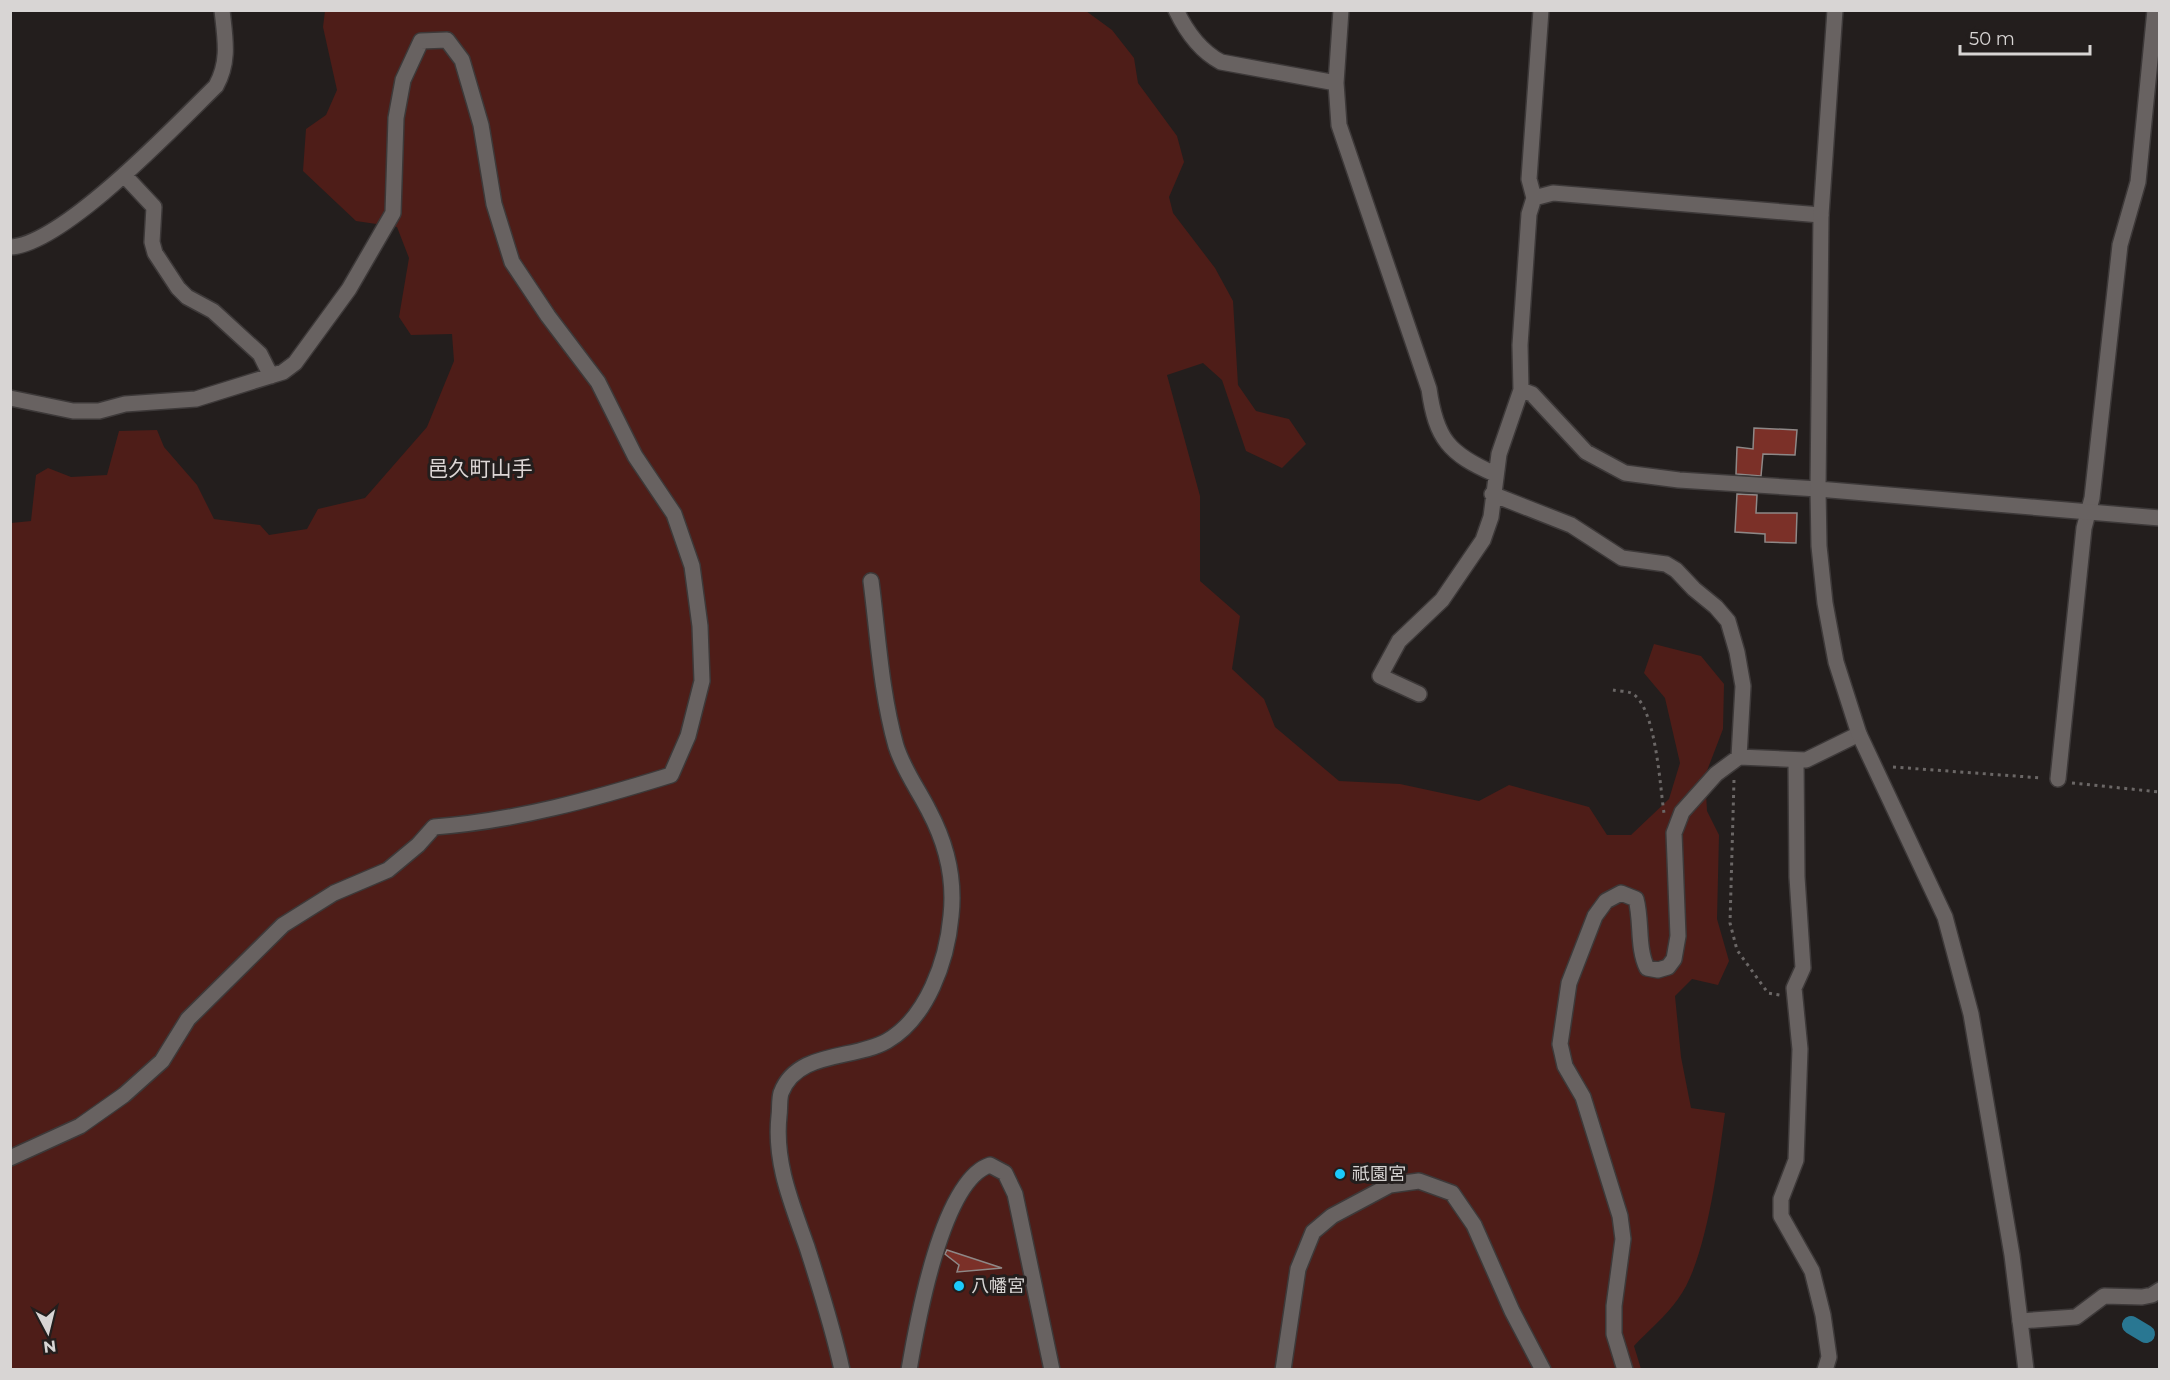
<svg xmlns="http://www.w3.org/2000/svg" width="2170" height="1380" font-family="Montserrat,'Noto Sans JP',sans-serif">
  <rect width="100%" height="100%" fill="#231e1d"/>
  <path fill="#4e1d18" d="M325,11H1086L1112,30L1134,58L1138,83L1177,136L1184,162L1169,197L1173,213L1215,268L1233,301L1238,385L1256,411L1289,419L1306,444L1282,468L1246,451L1222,380L1203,363L1167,375L1200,496V581L1240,616L1232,669L1264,699L1275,727L1339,781L1400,784L1479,801L1509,785L1589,807L1607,835H1631L1669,799L1680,763L1665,698L1644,673L1654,644L1701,656L1724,684L1723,729L1705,776L1707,811L1719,835L1717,919L1729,961L1718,985L1692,979L1675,996L1681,1057L1691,1108L1725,1113C1718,1163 1707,1260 1678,1299C1666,1316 1648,1331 1634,1346L1641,1369L11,1370V523L31,521L36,475L48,468L71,477L107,475L119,431L157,430L164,447L197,485L214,519L260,525L269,535L307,529L318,509L365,498L427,427L454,361L452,334L411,335L399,317L409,258L397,227L356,221L303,171L306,129L326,115L337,90L323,27Z"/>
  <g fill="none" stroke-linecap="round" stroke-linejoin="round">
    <path stroke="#297792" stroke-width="18" d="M2131,1325L2146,1334"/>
  </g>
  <path fill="#7b3028" stroke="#8e8887" stroke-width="1.5" d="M1754,428L1797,430L1795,455L1763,454L1761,476L1736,474L1737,447L1753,449Z
    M1737,494L1757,495L1756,513H1797L1796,543L1765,542V534L1735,532Z
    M947,1250L1002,1268L957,1272L959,1265L945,1254Z"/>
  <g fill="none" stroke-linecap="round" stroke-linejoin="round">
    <g stroke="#3d3939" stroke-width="18">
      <path id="minor" d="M1176,10C1186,31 1200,51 1221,62L1336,83
        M1341,10L1336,83L1339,125L1429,389C1436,439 1449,454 1495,474
        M124,175L154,207L152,242L155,253L178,288L187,297L213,311L260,354L271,376
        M1534,198L1553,193L1821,215
        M10,247C63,245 176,125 216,86C230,61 225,38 222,10
        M1521,390L1532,394L1586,452L1625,473L1679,480L1818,489
        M10,398L73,411H99L125,404L196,399L283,372L295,363L349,289L393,213L396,118L403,80L421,41L447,40L462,60L481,125L494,204L512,262L548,316L598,382L635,456L674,514L692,566L700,626L702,681L688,736L671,775C594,799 515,821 434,827L418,845L388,870L334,893L283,925L188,1019L162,1061L124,1095L80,1126L10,1158
        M1492,494L1571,525L1622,558L1666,564L1676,570L1694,589L1716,607L1728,621L1737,652L1743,686L1739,757
        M1419,694L1380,676L1399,641L1442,600L1483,540L1491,517L1499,454L1521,390L1520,345L1529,214L1534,198L1529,179L1541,10
        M1796,761L1797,877L1803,968L1794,988L1800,1049L1796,1160L1781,1199V1216L1812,1271L1823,1315L1829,1357L1825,1370
        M2058,779L2084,528L2092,498L2120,245L2138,182L2155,10
        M2020,1321L2076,1317L2104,1296L2142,1297L2152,1295L2160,1290
        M842,1370C833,1328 820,1288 807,1247C792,1204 774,1163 779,1116C780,1109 779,1100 781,1093C797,1050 854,1060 887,1041C927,1018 947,961 951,916C955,880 946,843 929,811C918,789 904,771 896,746C881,693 878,635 871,581
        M909,1370C917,1323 942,1180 990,1165L1005,1173L1015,1194L1052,1370
        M1283,1370L1298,1269L1313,1232L1332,1216L1390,1185L1419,1181L1452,1193L1474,1225L1512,1311L1543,1370
        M1625,1370L1614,1334V1306L1623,1239L1620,1216L1583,1097L1565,1066L1560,1044L1569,983L1595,916L1606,901L1621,893L1636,899C1642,921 1637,948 1647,968L1658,970L1668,967L1674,959L1678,936L1674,833L1682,812L1716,774L1739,757L1806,760L1859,734"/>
    </g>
    <g stroke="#3d3939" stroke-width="18">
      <path id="tertiary" d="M1835,10L1821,215L1818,489L1819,546L1825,603L1836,662L1859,734L1945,917L1971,1014L2012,1255L2026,1370
        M1818,489L2160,518"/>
    </g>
    <path stroke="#6b6766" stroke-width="3" stroke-dasharray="3 4.5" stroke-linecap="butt" d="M1613,690C1618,691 1626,691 1631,693C1656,704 1660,788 1664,813
      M1893,767L2042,778
      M1734,780L1730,923L1737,950L1768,993L1780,995
      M2072,783L2160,792"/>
    <use href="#minor" stroke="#686261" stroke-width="15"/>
    <use href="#tertiary" stroke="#686261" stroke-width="15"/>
  </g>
  <g fill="#1bcafc" stroke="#231e1d" stroke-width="2">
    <circle cx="1340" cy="1174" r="6"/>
    <circle cx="959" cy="1286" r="6"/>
  </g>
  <g text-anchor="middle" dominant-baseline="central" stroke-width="6" stroke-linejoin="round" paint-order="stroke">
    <g font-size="18" fill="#d8d5d4" stroke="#231e1d" text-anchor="start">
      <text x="1352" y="1174">祇園宮</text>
      <text x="971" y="1286">八幡宮</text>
    </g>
    <g font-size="21" fill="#ddd6d5" stroke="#231e1d">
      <text x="480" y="468">邑久町山手</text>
    </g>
  </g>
  <rect width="2170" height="1380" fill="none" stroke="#d8d5d4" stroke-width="24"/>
  <g transform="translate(48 1332) rotate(173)" stroke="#231e1d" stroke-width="4.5" paint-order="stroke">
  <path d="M0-4.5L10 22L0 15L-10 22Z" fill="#d8d5d4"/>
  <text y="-9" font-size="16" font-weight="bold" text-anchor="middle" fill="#d8d5d4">N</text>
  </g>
  <path d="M1960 45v9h130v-9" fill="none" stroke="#d8d5d4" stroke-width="3"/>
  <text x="1969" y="45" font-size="18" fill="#d8d5d4" stroke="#231e1d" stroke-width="4.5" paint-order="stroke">50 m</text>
</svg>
